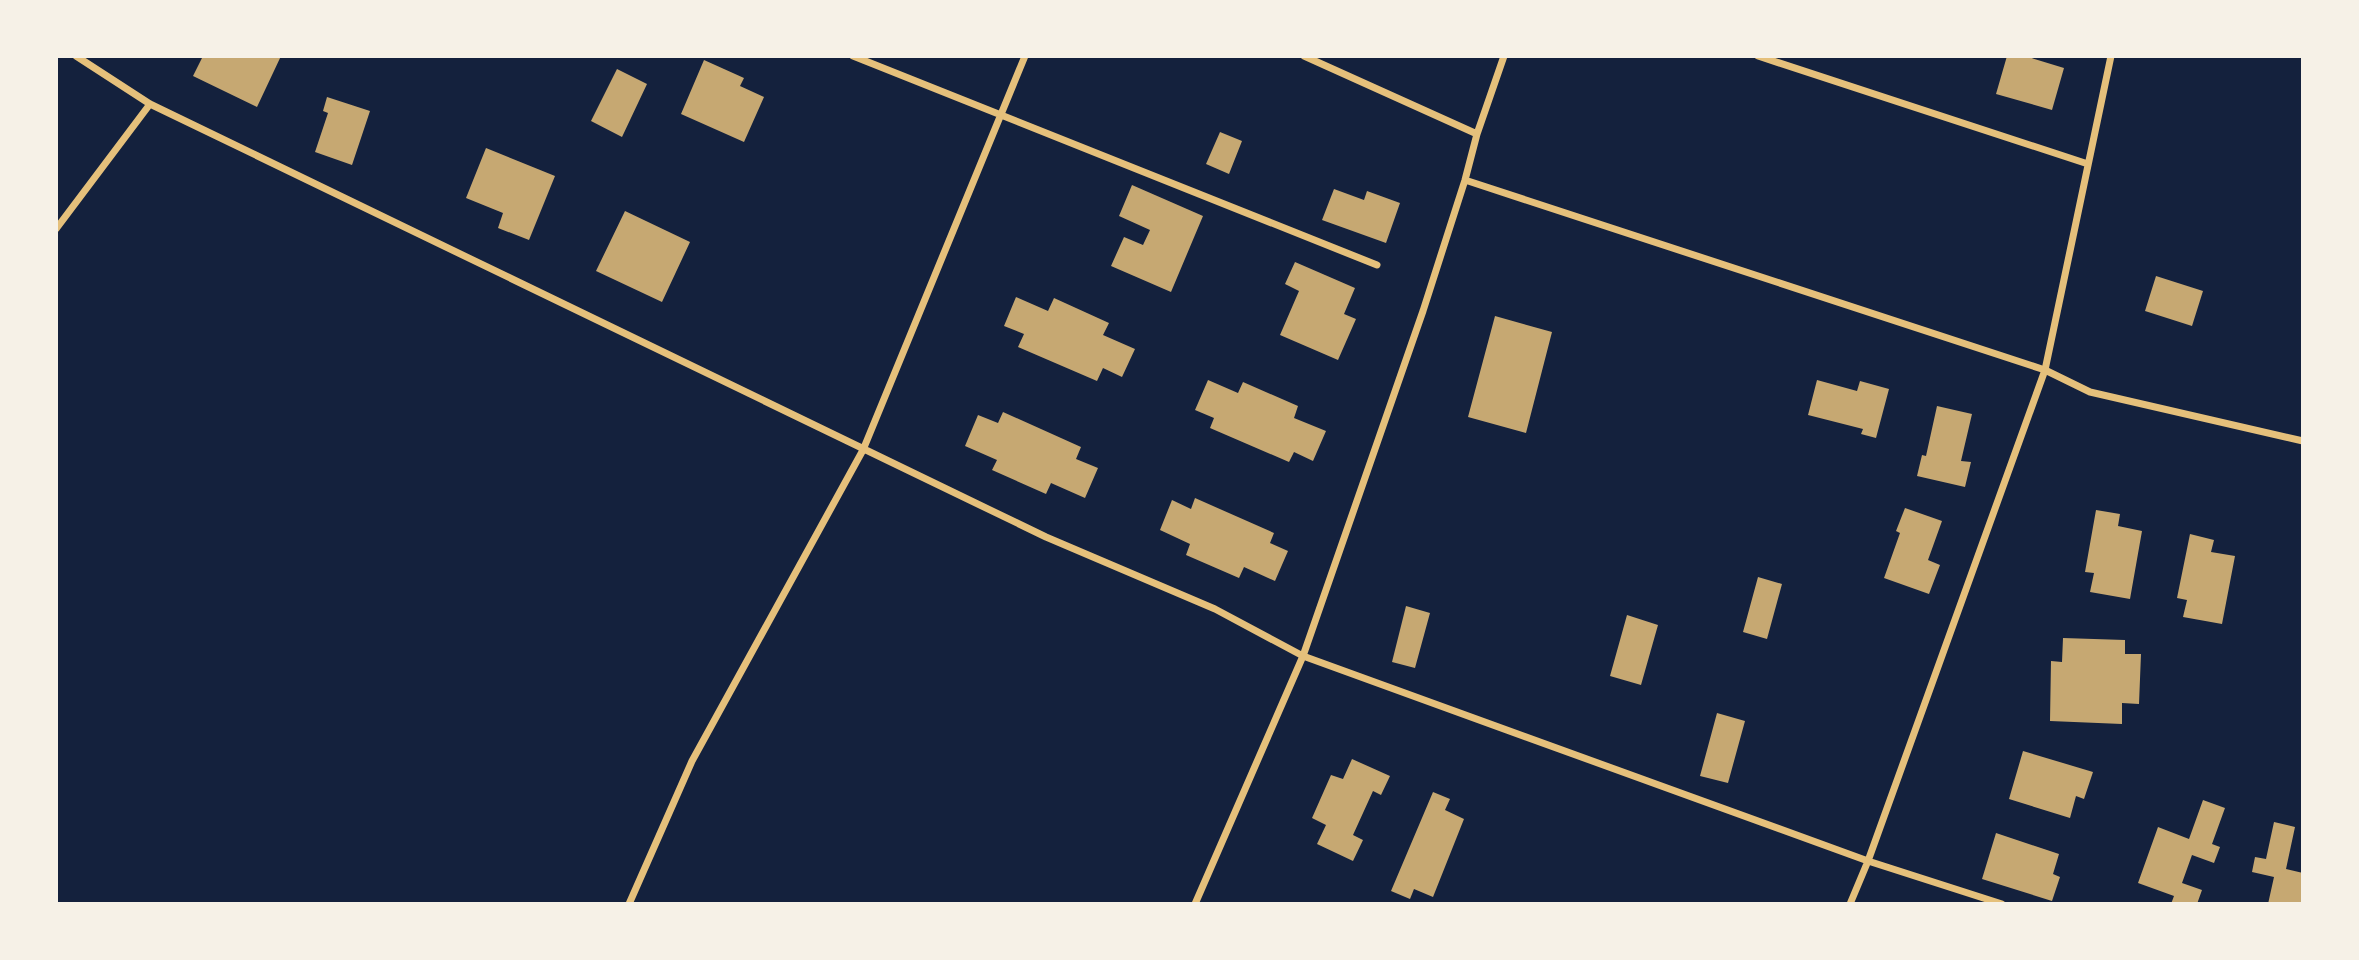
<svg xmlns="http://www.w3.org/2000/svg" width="2359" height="960" font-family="'DejaVu Sans',sans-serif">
  <rect width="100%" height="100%" fill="#14213d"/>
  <path fill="#c6a872" d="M203,56H281L257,107L193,76Z
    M2007,56H2025L2064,68L2052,110L1996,94Z
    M704,60L744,78L740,86L764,97L744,142L681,114Z
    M617,69L647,84L622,137L591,121Z
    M327,97L370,111L352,165L315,152L328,113L323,111Z
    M1220,132L1242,141L1229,174L1206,164Z
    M486,148L555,176L529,240L498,228L503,213L466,198Z
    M1132,185L1203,216L1171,292L1111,266L1124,237L1143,245L1150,230L1119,216Z
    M1334,189L1364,200L1367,191L1400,203L1386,243L1322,220Z
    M625,211L690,242L662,302L596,271Z
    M1295,262L1355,288L1344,314L1356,319L1338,360L1280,335L1299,291L1285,284Z
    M2156,276L2203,291L2192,326L2145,311Z
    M1016,297L1048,311L1054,298L1109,323L1103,335L1135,349L1122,377L1103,368L1097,381L1018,347L1024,334L1004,326Z
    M1495,316L1552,332L1526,433L1468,417Z
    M1208,380L1238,393L1243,382L1298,406L1294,418L1326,431L1313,461L1294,452L1289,462L1210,428L1214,418L1195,410Z
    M1817,380L1857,391L1860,381L1889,389L1876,438L1861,434L1863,429L1808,415Z
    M1937,406L1972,414L1961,461L1971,462L1965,487L1917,476L1922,455L1926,456Z
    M1003,412L1081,447L1076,459L1098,468L1085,498L1051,483L1046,494L992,470L997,460L965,446L978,415L998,423Z
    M1195,498L1274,533L1270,543L1288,551L1275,581L1244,567L1239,578L1186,555L1190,544L1160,530L1172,500L1191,509Z
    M1905,508L1942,521L1928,560L1940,565L1929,594L1884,578L1900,533L1896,531Z
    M2096,510L2120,514L2118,526L2142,531L2130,599L2090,592L2094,573L2085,572Z
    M2190,534L2214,540L2211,552L2235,556L2222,624L2183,617L2187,600L2177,598Z
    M1758,577L1782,584L1767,639L1743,632Z
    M1406,606L1430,613L1415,668L1392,662Z
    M1627,615L1658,625L1641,685L1610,676Z
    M2063,638L2125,640V654H2141L2139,704L2122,703V724L2050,721L2051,661L2062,662Z
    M1717,713L1745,721L1728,783L1700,776Z
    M2023,751L2093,772L2084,799L2076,796L2070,818L2009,799Z
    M1352,759L1390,776L1381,795L1373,791L1353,835L1363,840L1353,861L1317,844L1326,825L1312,818L1331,775L1343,779Z
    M1433,792L1450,799L1445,810L1464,819L1433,897L1414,889L1410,899L1391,891Z
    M2203,800L2225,808L2212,844L2220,847L2214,863L2192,855L2182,883L2202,890L2197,904H2171L2174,896L2138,883L2158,827L2189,839Z
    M2274,822L2295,827L2286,869L2303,873V904H2268L2274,877L2252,872L2255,857L2266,859Z
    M1996,833L2059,854L2053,874L2060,877L2052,901L1982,879Z"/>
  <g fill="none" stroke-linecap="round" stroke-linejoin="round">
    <path stroke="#e5c07b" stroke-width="7" d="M76,56L150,104L1046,537L1215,609L1303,656L1868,861L2002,904
      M853,56L1377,265
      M1304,56L1477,134
      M1758,56L2088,164
      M1465,180L2045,370L2090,392L2303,441
      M56,229L150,104
      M629,904L692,761L863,450L1025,56
      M1195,904L1303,656L1423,311L1465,180L1477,134L1504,56
      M1850,904L1868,861L2045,370L2111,56"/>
  </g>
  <rect width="2359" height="960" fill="none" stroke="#f6f1e7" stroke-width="116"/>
</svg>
